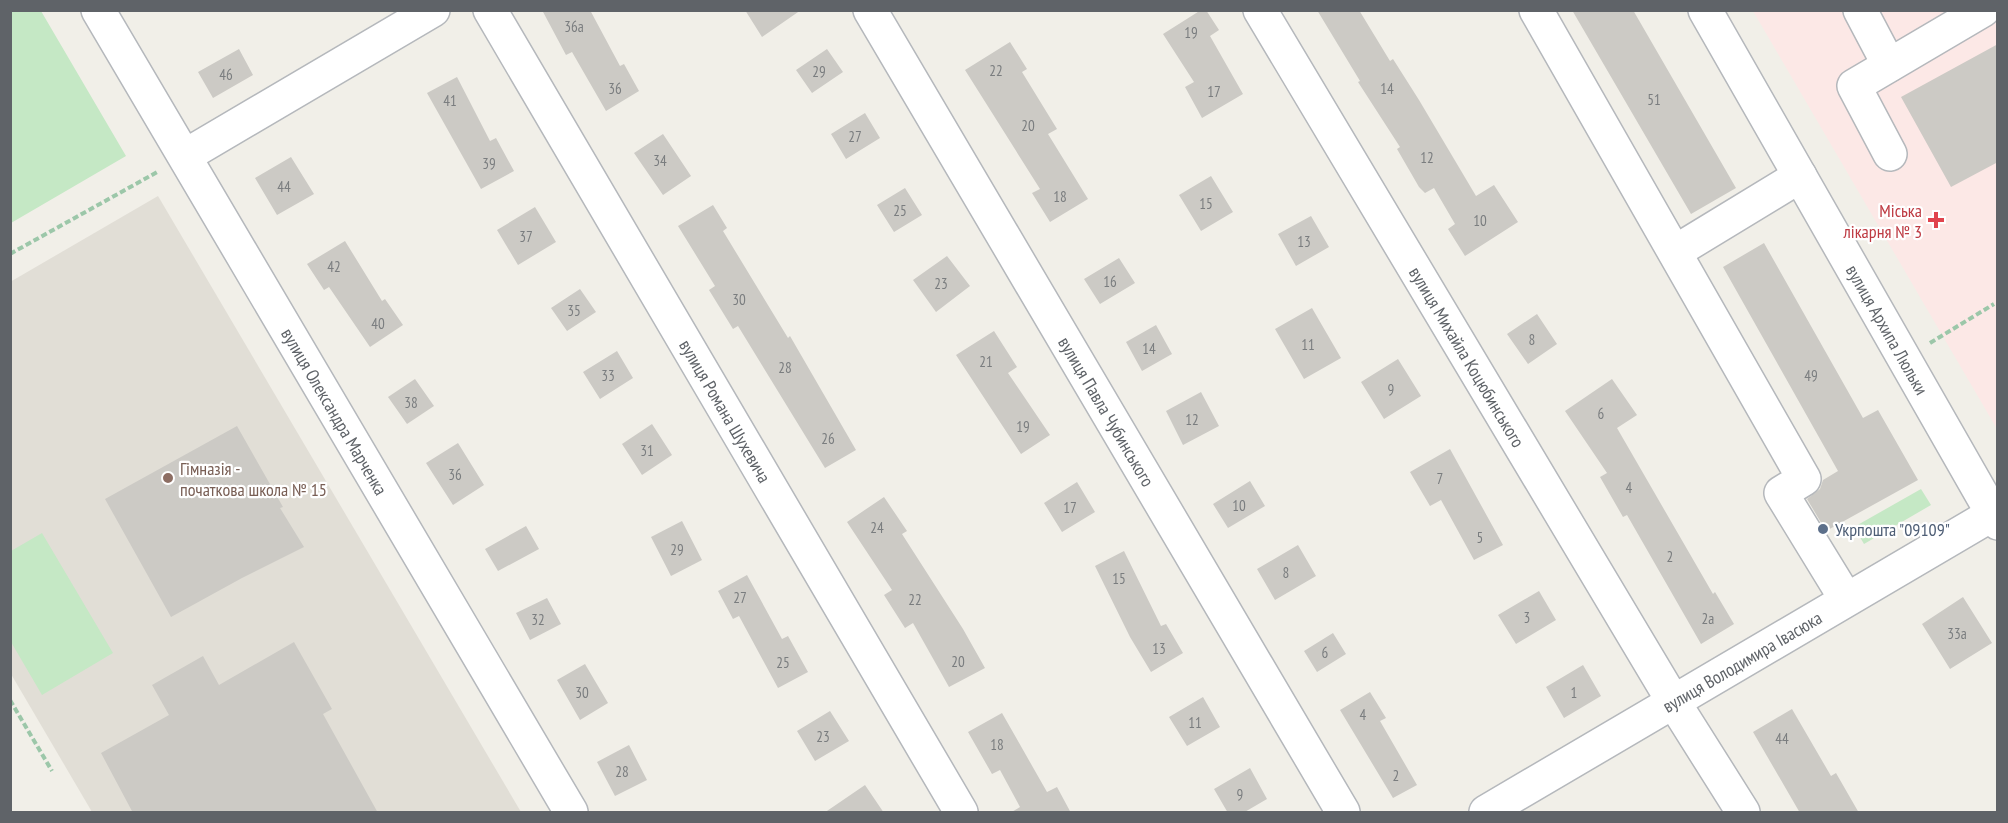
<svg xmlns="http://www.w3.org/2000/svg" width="2008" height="823" font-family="'PT Sans Narrow',sans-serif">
  <rect width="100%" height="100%" fill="#f1efe8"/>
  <path fill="#e1ded6" d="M158,196L521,812H92L11,674L10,282Z"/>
  <path fill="#fce8e6" d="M1753,11H1997V429Z"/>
  <path fill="#c5e8c5" d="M11,10L41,11L126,156L11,223Z
    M1921,489L1931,505L1864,544L1854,527Z
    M42,533L113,653L42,695L11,642V551Z"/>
  <path fill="#cccac5" d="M542,10H590L620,66L624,64L639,91L606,111L572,52L566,55Z
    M745,10H801L762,37Z
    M1201,10H1206L1219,30L1210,36L1243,94L1202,118L1185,87L1194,82L1163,34Z
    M1317,10H1359L1390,61L1393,59L1419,100L1476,196L1494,185L1518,222L1465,256L1448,229L1455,224L1434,188L1425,193L1419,187L1397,149L1400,147L1358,82L1360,81Z
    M1572,10H1633L1736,188L1691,214Z
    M1010,42L1027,69L1022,72L1057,129L1048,134L1088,199L1050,222L1032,193L1040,189L965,70Z
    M1998,44V162L1951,187L1901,97Z
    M239,49L253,75L213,98L198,72Z
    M827,49L843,72L812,93L796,70Z
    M457,77L490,141L496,138L514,171L481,189L427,93Z
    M865,113L880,138L846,159L831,134Z
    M663,134L691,176L663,195L634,153Z
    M291,157L314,194L277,215L255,178Z
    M1211,176L1233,212L1201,231L1179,195Z
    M905,188L922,215L894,232L877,205Z
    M713,205L727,228L723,231L788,338L790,336L856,450L825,468L738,326L733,329L709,290L715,286L678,226Z
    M535,207L556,242L518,265L497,230Z
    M1311,216L1329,247L1296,266L1278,234Z
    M345,241L382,301L385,299L403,325L370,347L329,287L324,290L307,264Z
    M1764,243L1863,418L1878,410L1918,480L1826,531L1807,499L1820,489L1823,480L1838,471L1723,267Z
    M947,256L970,286L936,312L913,280Z
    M1119,258L1135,283L1100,304L1084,279Z
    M580,289L596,312L567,331L551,308Z
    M1312,308L1341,358L1304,379L1275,329Z
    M1537,314L1557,344L1528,364L1507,334Z
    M1156,325L1172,354L1142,371L1126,342Z
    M994,331L1017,367L1008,373L1050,435L1021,454L956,355Z
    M617,351L633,378L600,399L583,372Z
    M1398,359L1421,396L1384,419L1361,382Z
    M415,379L434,406L407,424L388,397Z
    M1612,379L1637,415L1617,428L1713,594L1715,592L1734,624L1701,644L1627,515L1623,517L1600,477L1607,473L1565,411Z
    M1201,392L1219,426L1183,445L1166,411Z
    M652,424L672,455L642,475L622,444Z
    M237,426L283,507L280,508L304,547L242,578L171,617L105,499Z
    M458,443L484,485L453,505L426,463Z
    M1450,449L1503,545L1474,560L1441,500L1430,506L1410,472Z
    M1250,481L1265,506L1228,528L1213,504Z
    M1077,482L1095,512L1062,532L1044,503Z
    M884,497L907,531L902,534L963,629L985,668L949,687L913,623L905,628L884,595L892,590L847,522Z
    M682,521L702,560L671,576L651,537Z
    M526,526L539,549L498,571L485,549Z
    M1298,545L1316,576L1275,600L1257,569Z
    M1124,551L1161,626L1166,624L1183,653L1151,672L1130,637L1095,566Z
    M747,575L782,639L788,636L808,672L778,688L739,616L733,619L718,591Z
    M1539,591L1556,620L1516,644L1498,615Z
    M1963,597L1992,643L1950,669L1922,624Z
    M547,598L561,624L530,640L516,613Z
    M1333,633L1346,654L1317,672L1304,651Z
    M294,642L332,709L323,714L378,813H133L101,753L169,715L152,685L203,656L219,685Z
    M585,664L608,703L580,720L557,680Z
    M1583,665L1601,696L1564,718L1546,687Z
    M1370,692L1386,718L1380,721L1417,785L1393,798L1340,710Z
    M1203,697L1220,727L1187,746L1169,717Z
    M1792,709L1831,776L1836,773L1859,813H1800L1753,732Z
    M830,711L849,741L815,761L797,731Z
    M1002,713L1047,792L1057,787L1071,813H1010L1020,807L1000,770L992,774L968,732Z
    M629,745L647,780L615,796L597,762Z
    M1250,768L1267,799L1243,813H1228L1214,789Z
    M865,785L884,813H824Z"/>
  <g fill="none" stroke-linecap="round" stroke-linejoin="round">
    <g stroke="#b5b8bc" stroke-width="36">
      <g id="minor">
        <path id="s1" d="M98,10L571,812"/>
        <path id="s2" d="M490,10L961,812"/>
        <path id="s3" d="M870,10L1343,812"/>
        <path id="s4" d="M1260,10L1673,701L1743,812"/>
        <path d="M1536,10L1804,479L1781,493L1846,599"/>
        <path id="s5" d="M1705,10L1998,523"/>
        <path d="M1860,10L1889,65"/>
        <path d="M1890,154L1854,86L1983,10"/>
        <path d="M185,156L433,10"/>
        <path d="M1675,252L1800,176"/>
        <path id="s6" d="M1486,812L1998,511"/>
      </g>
    </g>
    <path stroke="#9cc7a9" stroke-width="4" stroke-dasharray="6 3" stroke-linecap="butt" d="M10,254L159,171
      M1930,343L1994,304
      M10,700L52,771"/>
    <use href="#minor" stroke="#fff" stroke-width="33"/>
  </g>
  <path fill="#e0444e" stroke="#fff" stroke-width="2" d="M1933 211h6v6h6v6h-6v6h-6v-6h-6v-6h6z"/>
  <circle fill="#8d6e63" stroke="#fff" stroke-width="2" cx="168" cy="478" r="6"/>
  <circle fill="#5c6f8a" stroke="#fff" stroke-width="2" cx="1823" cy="529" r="6"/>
  <g text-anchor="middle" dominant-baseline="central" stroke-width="4.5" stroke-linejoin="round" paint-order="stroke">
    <g font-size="15" fill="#7a7d7f">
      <text x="574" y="26">36а</text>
      <text x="1191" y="32">19</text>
      <text x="996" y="70">22</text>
      <text x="819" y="71">29</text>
      <text x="226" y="74">46</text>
      <text x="615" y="88">36</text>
      <text x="1387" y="88">14</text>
      <text x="1214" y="91">17</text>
      <text x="1654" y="99">51</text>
      <text x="450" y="100">41</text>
      <text x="1028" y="125">20</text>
      <text x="855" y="136">27</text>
      <text x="1427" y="157">12</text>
      <text x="660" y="160">34</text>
      <text x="489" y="163">39</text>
      <text x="284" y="186">44</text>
      <text x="1060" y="196">18</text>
      <text x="1206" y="203">15</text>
      <text x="900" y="210">25</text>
      <text x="1480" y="220">10</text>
      <text x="526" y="236">37</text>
      <text x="1304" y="241">13</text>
      <text x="334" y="266">42</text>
      <text x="1110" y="281">16</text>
      <text x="941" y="283">23</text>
      <text x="739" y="299">30</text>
      <text x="574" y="310">35</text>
      <text x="378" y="323">40</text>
      <text x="1532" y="339">8</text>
      <text x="1308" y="344">11</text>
      <text x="1149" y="348">14</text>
      <text x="986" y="361">21</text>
      <text x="785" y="367">28</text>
      <text x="608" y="375">33</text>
      <text x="1811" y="375">49</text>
      <text x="1391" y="389">9</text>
      <text x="411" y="402">38</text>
      <text x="1601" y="413">6</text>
      <text x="1192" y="419">12</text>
      <text x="1023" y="426">19</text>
      <text x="828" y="438">26</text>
      <text x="647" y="450">31</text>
      <text x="455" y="474">36</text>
      <text x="1440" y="478">7</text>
      <text x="1629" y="487">4</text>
      <text x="1239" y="505">10</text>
      <text x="1070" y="507">17</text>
      <text x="877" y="527">24</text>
      <text x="1480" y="537">5</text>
      <text x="677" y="549">29</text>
      <text x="1670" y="556">2</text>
      <text x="1286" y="572">8</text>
      <text x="1119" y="578">15</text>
      <text x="740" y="597">27</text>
      <text x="915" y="599">22</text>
      <text x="1527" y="617">3</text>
      <text x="1708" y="618">2а</text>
      <text x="538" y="619">32</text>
      <text x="1957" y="633">33а</text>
      <text x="1159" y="648">13</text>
      <text x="1325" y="652">6</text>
      <text x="958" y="661">20</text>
      <text x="783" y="662">25</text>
      <text x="582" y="692">30</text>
      <text x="1574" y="692">1</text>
      <text x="1363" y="714">4</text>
      <text x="1195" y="722">11</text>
      <text x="823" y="736">23</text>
      <text x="1782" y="738">44</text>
      <text x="997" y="744">18</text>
      <text x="622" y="771">28</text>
      <text x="1396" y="775">2</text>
      <text x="1240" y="794">9</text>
    </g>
    <g font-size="18" fill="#be3a42" stroke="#fff" text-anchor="end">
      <text x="1922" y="210">Міська<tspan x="1922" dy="21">лікарня № 3</tspan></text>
    </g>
    <g font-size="18" fill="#5f6368" stroke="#fff">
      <text stroke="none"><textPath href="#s5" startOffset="368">вулиця Архипа Люльки</textPath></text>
      <text stroke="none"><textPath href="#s4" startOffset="404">вулиця Михайла Коцюбинського</textPath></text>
      <text stroke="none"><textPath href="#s1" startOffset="466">вулиця Олександра Марченка</textPath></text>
      <text stroke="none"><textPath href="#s2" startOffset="465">вулиця Романа Шухевича</textPath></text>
      <text stroke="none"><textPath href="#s3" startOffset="466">вулиця Павла Чубинського</textPath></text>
      <text stroke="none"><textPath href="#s6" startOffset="297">вулиця Володимира Івасюка</textPath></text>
    </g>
    <g font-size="18" fill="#785e54" stroke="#fff" text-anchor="start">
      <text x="180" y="468">Гімназія -<tspan x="180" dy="21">початкова школа № 15</tspan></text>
    </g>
    <g font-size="18" fill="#4e5e75" stroke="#fff" text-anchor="start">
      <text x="1835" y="529">Укрпошта "09109"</text>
    </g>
  </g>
  <rect width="2008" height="823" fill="none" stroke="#5f6368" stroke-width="24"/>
</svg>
